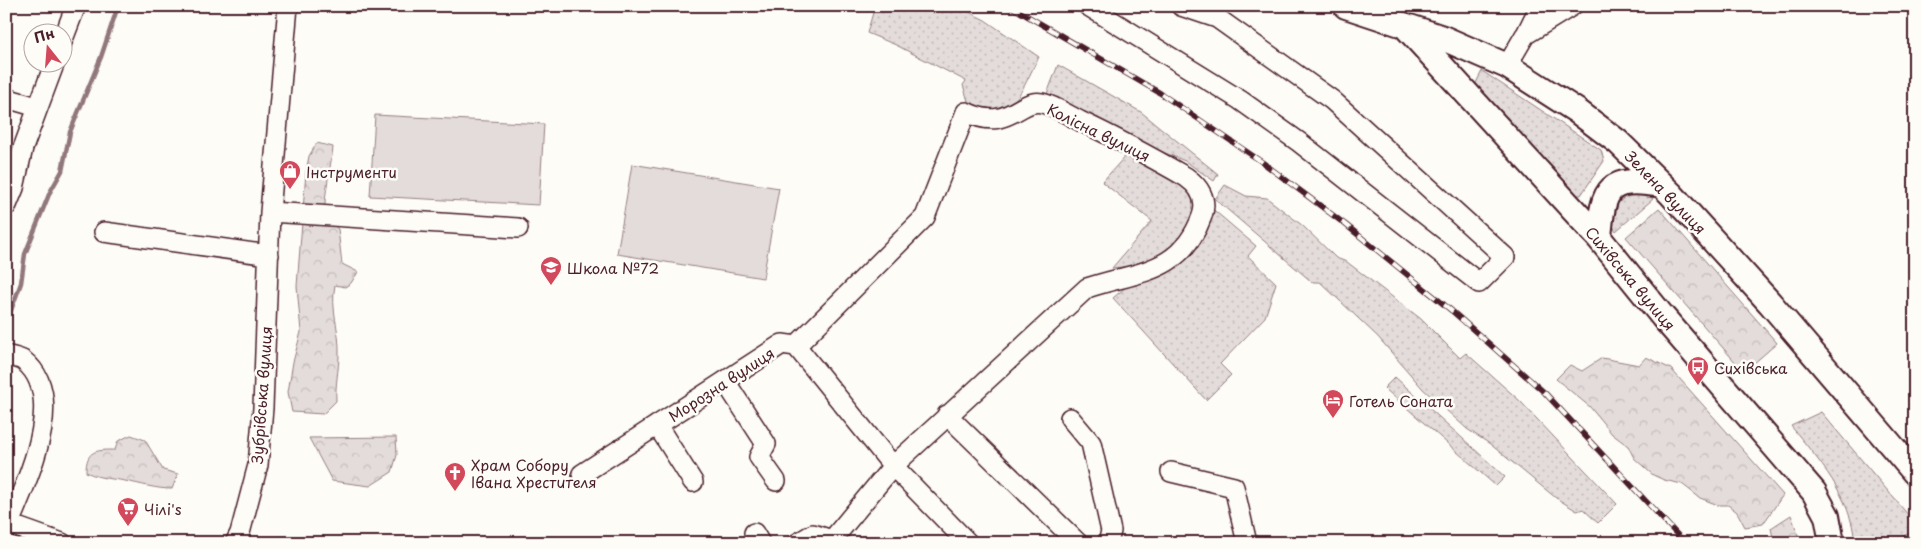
<svg xmlns="http://www.w3.org/2000/svg" width="1921" height="549" font-family="'Playpen Sans',sans-serif">
  <defs>
    <pattern id="grass-dots" width="8" height="8" patternUnits="userSpaceOnUse" patternTransform="scale(1.25)"><rect width="8" height="8" fill="#e3dcda"/><path d="M2 2h.1M6 6h.1" fill="none" stroke="#c4bcbb" stroke-width="1.8" stroke-linecap="round"/></pattern>
    <pattern id="forest-crowns" width="20" height="18" patternUnits="userSpaceOnUse" patternTransform="scale(1.25)"><rect width="20" height="18" fill="#e3dcda"/><path d="M2 6a3 3 0 1 1 6 0M12 15a3 3 0 1 1 6 0" fill="none" stroke="#c4bcbb"/></pattern>
  </defs>
  <rect width="100%" height="100%" fill="#fdfcf7"/>
  <filter id="ink" filterUnits="userSpaceOnUse"><feTurbulence type="fractalNoise" baseFrequency=".02" numOctaves="2"/><feDisplacementMap in="SourceGraphic" scale="10" xChannelSelector="R" yChannelSelector="G"/><feConvolveMatrix kernelMatrix="1 2 1 2 8 2 1 2 1" color-interpolation-filters="sRGB"/></filter>
  <g filter="url(#ink)">
    <path fill="url(#grass-dots)" stroke="#967e82" d="M875,6H957L985,20L1039,57C1020,91 1014,127 968,101L963,85L966,81L896,45L867,33Z
      M1058,65L1141,112L1218,174L1214,181L1185,161L1140,143L1047,94Z
      M1482,71L1601,150L1604,161L1581,195H1572L1475,85Z
      M1128,153L1187,186L1195,197L1198,211L1188,234L1155,264L1112,268L1152,221L1102,182Z
      M1225,185L1246,196L1267,198L1303,226L1336,258L1347,262L1421,319L1460,358L1466,353L1520,401L1617,504L1598,523L1583,509L1577,511L1556,498L1490,444L1467,429L1423,389L1378,337L1320,282H1312L1215,199Z
      M1628,194H1646L1653,199L1616,231L1612,224L1615,206Z
      M1209,206L1256,246L1248,256L1276,283L1265,317L1220,364L1231,375L1206,400L1113,298L1133,281L1153,276Z
      M1395,377L1505,477L1496,486L1384,388Z
      M1821,412L1915,523V531L1894,540L1893,543H1855C1851,495 1819,461 1791,426Z"/>
    <path fill="url(#forest-crowns)" stroke="#967e82" d="M317,143L333,147C332,161 321,208 326,218C329,222 335,226 338,229L342,264L358,272L351,283L345,287L335,285C330,309 340,330 339,354C339,370 335,384 336,401L323,414L292,412L288,392L293,362L301,332L297,286L306,172L309,156Z
      M1659,208L1777,343L1744,372L1626,237Z
      M1646,357L1671,369L1783,495L1763,524L1745,527L1737,512L1728,505H1718L1700,498L1682,484L1664,480L1653,475L1634,458L1628,446L1612,434L1590,407L1556,379L1570,365L1582,371L1602,358L1639,365Z
      M131,435L145,440L163,470L178,474L172,489C156,489 141,484 125,481C110,478 101,479 86,472C86,450 96,450 115,450L118,441Z
      M396,437L397,455L392,472L370,486L332,481L309,438Z
      M1791,515L1801,543H1774L1771,528Z"/>
    <path fill="#e3dcda" stroke="#967e82" d="M375,115L544,124L539,205L370,196Z
      M632,164L779,188L763,278L617,254Z"/>
    <g fill="none" stroke-linecap="round" stroke-linejoin="round">
      <path stroke="#91777b" stroke-width="4.5" d="M6,324L21,283L25,254L50,192L62,171L70,132L101,57L118,6"/>
      <g stroke="#4a1f2b" stroke-width="22">
        <path id="minor" d="M1088,6L1240,100L1299,142L1479,283L1505,257L1332,100L1217,18L1181,6
          M1526,34L1540,6
          M62,42L75,8
          M1507,66L1525,35L1572,6
          M6,98L37,107
          M7,205L14,188L23,148L55,62
          M270,212L518,228
          M104,232L269,255
          M6,355C12,357 20,358 24,361C69,397 25,483 9,524
          M725,381L766,444L759,457L776,481
          M947,415L1078,543
          M1070,418L1091,443L1111,531L1108,543
          M657,425L693,482
          M1171,472L1234,487L1247,543
          M582,474L782,344L796,346L893,466L1087,288C1138,271 1181,274 1202,216C1208,199 1199,186 1186,177C1151,157 1116,138 1080,121C1068,115 1055,106 1042,103C1019,98 1009,133 966,112L925,217L796,346
          M6,523L62,543
          M754,533L760,543
          M235,543L240,533L258,465L263,408L270,212L288,6
          M798,543L813,534L832,540
          M834,543L832,540L893,466L968,543"/>
      </g>
      <g stroke="#4a1f2b" stroke-width="28">
        <path id="major" d="M1346,6L1443,38L1507,66L1577,111L1618,142L1671,194L1770,303L1915,473
          M1406,27L1599,238L1663,317L1814,492L1827,516L1832,543
          M1599,238C1603,187 1608,176 1662,185"/>
      </g>
      <use href="#minor" stroke="#fdfcf7" stroke-width="19"/>
      <use href="#major" stroke="#fdfcf7" stroke-width="24"/>
      <g stroke="#4a1f2b" stroke-width="5.5">
        <path id="rail" d="M1010,6L1160,93L1262,162L1346,225L1452,311L1545,393L1685,543"/>
      </g>
      <use href="#rail" stroke="#fdfcf7" stroke-width="4" stroke-dasharray="11" stroke-linecap="butt"/>
    </g>
  </g>
  <defs>
    <g id="shop-pin" transform="scale(1.125)"><path d="M0 17L-7.5 6A9.5 9.5 0 1 1 7.5 6Z" fill="#d1495b" stroke="#fdfcf7"/><path d="M-5-2.5h2.3a2.7 3.5 0 0 1 5.4 0H5L5.5 6h-11ZM-1.5-2.5h3a1.5 2.3 0 0 0-3 0Z" fill="#fff"/></g>
    <g id="school-pin" transform="scale(1.125)"><path d="M0 17L-7.5 6A9.5 9.5 0 1 1 7.5 6Z" fill="#d1495b" stroke="#fdfcf7"/><path d="M0-5L7-2L0 1L-7-2ZM-4 1L0 2.5L4 1V4Q0 6-4 4Z" fill="#fff"/></g>
    <g id="bus-pin" transform="scale(1.125)"><path d="M0 17L-7.5 6A9.5 9.5 0 1 1 7.5 6Z" fill="#d1495b" stroke="#fdfcf7"/><path d="M-5-6H5V4H4V6H2V4H-2V6H-4V4H-5ZM-3.5-4V0h7V-4ZM-3.5 1.2v1.5H-2V1.2ZM2 1.2v1.5H3.5V1.2Z" fill="#fff"/></g>
    <g id="hotel-pin" transform="scale(1.125)"><path d="M0 17L-7.5 6A9.5 9.5 0 1 1 7.5 6Z" fill="#d1495b" stroke="#fdfcf7"/><path d="M-6-4.5h1.5V1H6V5H4.5V3h-9V5H-6ZM-4 0a1.8 1.8 0 1 1 3.6 0ZM.5 0V-2.5h3Q6-2.5 6 0Z" fill="#fff"/></g>
    <g id="church-pin" transform="scale(1.125)"><path d="M0 17L-7.5 6A9.5 9.5 0 1 1 7.5 6Z" fill="#d1495b" stroke="#fdfcf7"/><path d="M-1.2-6h2.4v3.5h3.3v2.4h-3.3V6h-2.4V-.1h-3.3v-2.4h3.3Z" fill="#fff"/></g>
    <g id="supermarket-pin" transform="scale(1.125)"><path d="M0 17L-7.5 6A9.5 9.5 0 1 1 7.5 6Z" fill="#d1495b" stroke="#fdfcf7"/><path d="M-6-5.5h2.5l.6 2H6L4.5 2H-2.5L-4.4-4H-6ZM-1.5 3.2a1.3 1.3 0 1 0 .1 0ZM3 3.2a1.3 1.3 0 1 0 .1 0Z" fill="#fff"/></g>
  </defs>
  <g fill-rule="evenodd">
    <use href="#shop-pin" x="290" y="171"/>
    <use href="#school-pin" x="551" y="267"/>
    <use href="#bus-pin" x="1698" y="367"/>
    <use href="#hotel-pin" x="1333" y="400"/>
    <use href="#church-pin" x="455" y="473"/>
    <use href="#supermarket-pin" x="128" y="508"/>
  </g>
  <g text-anchor="middle" dominant-baseline="central" stroke-width="5" stroke-linejoin="round" paint-order="stroke">
    <g font-size="15" fill="#4a1f2b" stroke="#fdfcf7">
      <text transform="translate(1099 132) rotate(26)">Колісна вулиця</text>
      <text transform="translate(1666 192) rotate(46)">Зелена вулиця</text>
      <text transform="translate(1631 278) rotate(50)">Сихівська вулиця</text>
      <text transform="translate(721 384) rotate(-33)">Морозна вулиця</text>
      <text transform="translate(261 395) rotate(-86)">Зубрівська вулиця</text>
    </g>
    <g font-size="15" fill="#4a1f2b" stroke="#fdfcf7" text-anchor="start">
      <text x="306" y="171">Інструменти</text>
      <text x="567" y="267">Школа №72</text>
      <text x="1714" y="367">Сихівська</text>
      <text x="1349" y="400">Готель Соната</text>
      <text x="471" y="464">Храм Собору<tspan x="471" dy="17">Івана Хрестителя</tspan></text>
      <text x="144" y="508">Чілі's</text>
    </g>
  </g>
  <rect width="1921" height="549" fill="none" stroke="#fdfcf7" stroke-width="25"/>
  <rect x="12" y="12" width="1896" height="524" fill="none" stroke="#4a1f2b" stroke-width="2" filter="url(#ink)"/>
  <g transform="translate(48 48) rotate(343)"><circle r="24" fill="#fdfcf7" stroke="#b5a4a5"/>
  <path d="M0-4L9 19L0 12L-9 19Z" fill="#d1495b"/>
  <text y="-8" font-size="14" font-weight="bold" text-anchor="middle" fill="#4a1f2b">Пн</text>
  </g>
</svg>
